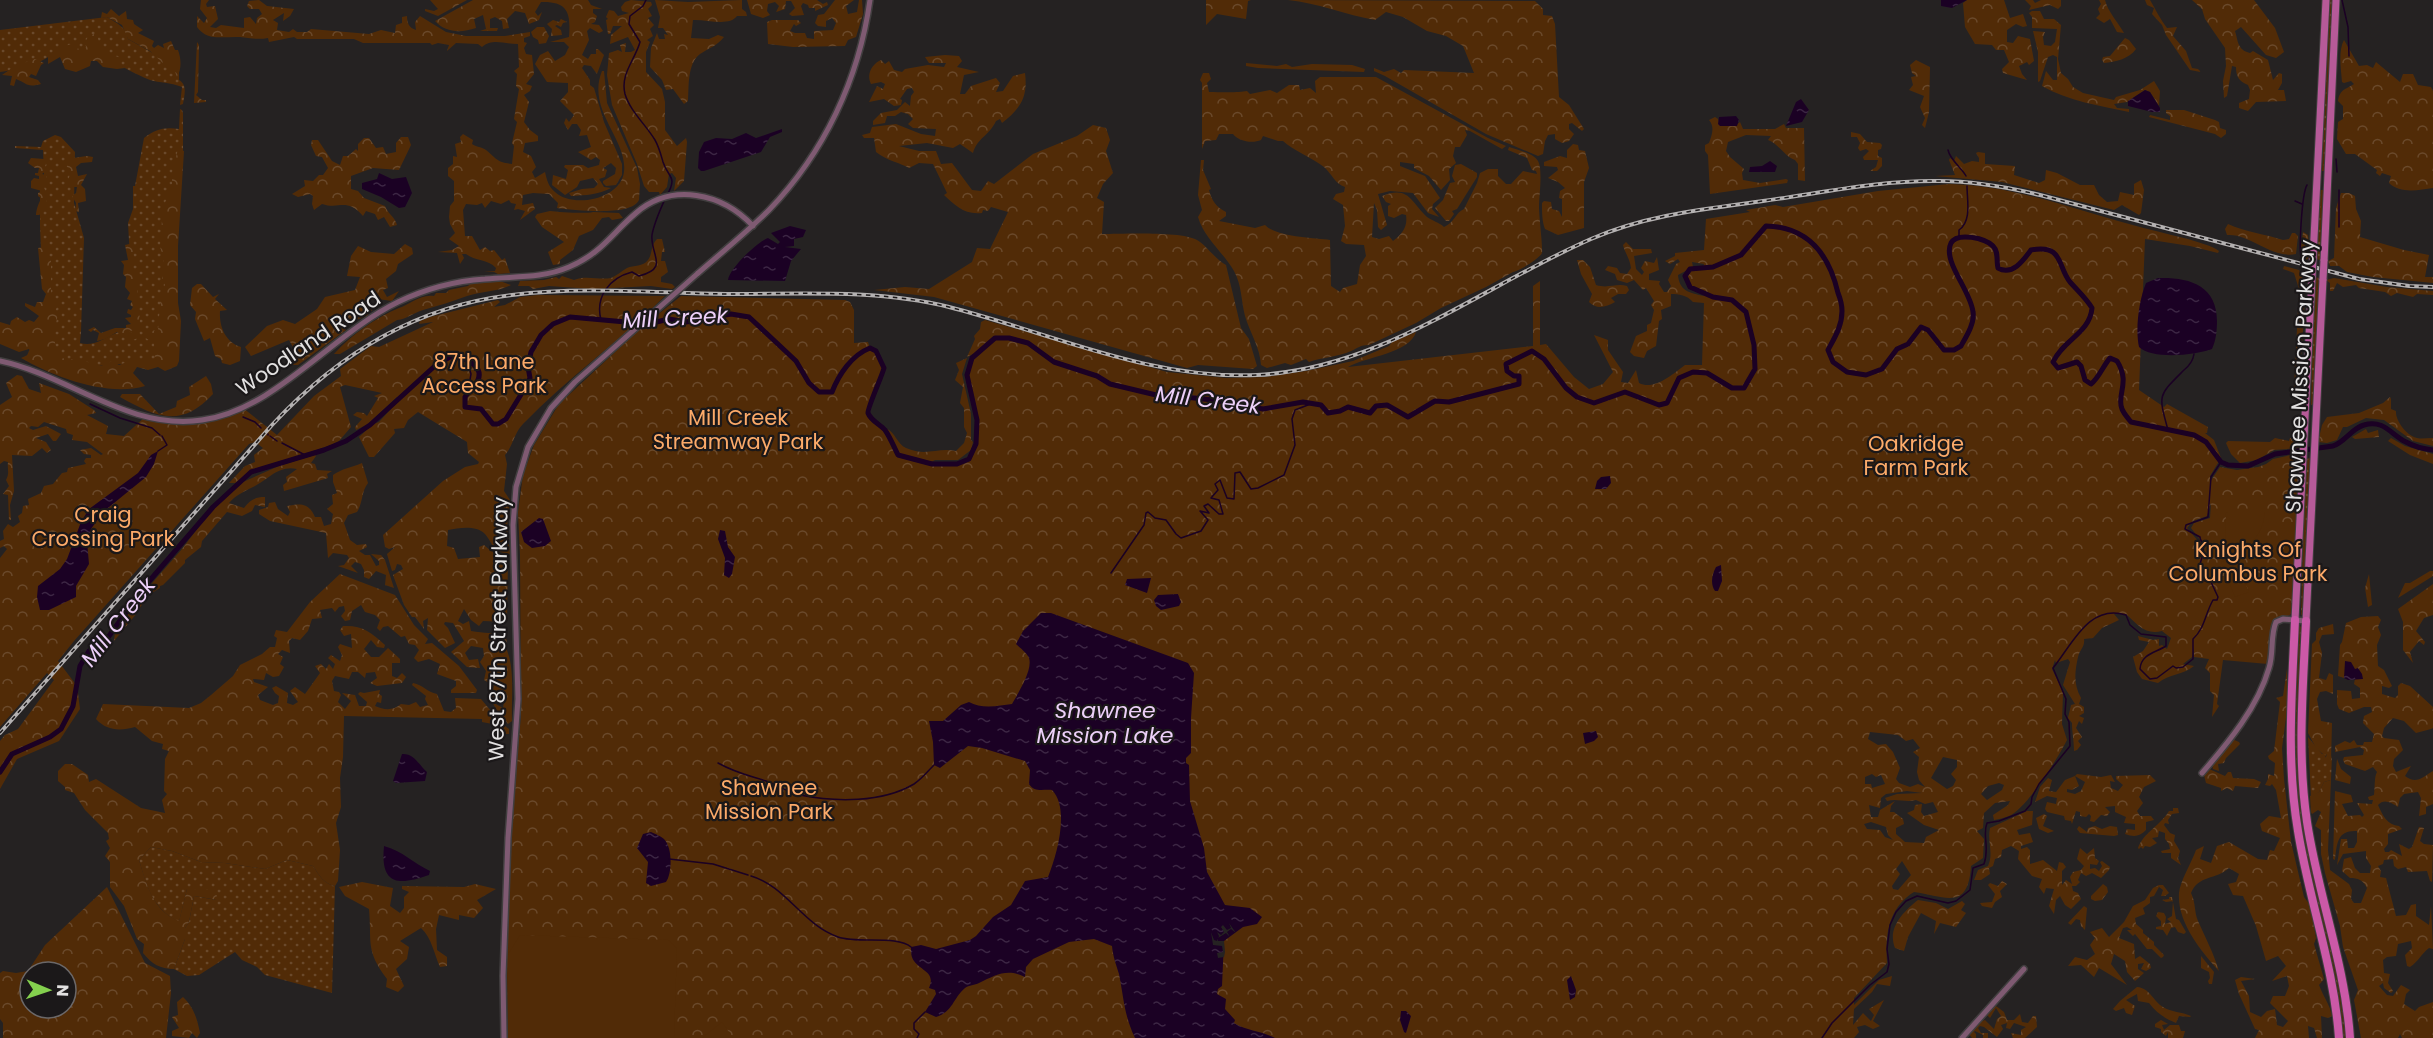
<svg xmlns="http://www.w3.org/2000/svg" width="2433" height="1038" font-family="Poppins,sans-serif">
  <defs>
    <pattern id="grass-dots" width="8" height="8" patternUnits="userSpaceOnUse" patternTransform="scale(1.5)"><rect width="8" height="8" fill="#512b07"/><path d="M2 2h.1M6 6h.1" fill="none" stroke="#6a492b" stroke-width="1.8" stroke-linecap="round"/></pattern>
    <pattern id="forest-crowns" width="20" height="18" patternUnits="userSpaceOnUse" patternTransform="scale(1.5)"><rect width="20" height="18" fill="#512b07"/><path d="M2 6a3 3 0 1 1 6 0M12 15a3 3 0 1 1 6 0" fill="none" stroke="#6a492b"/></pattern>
    <pattern id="water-ripples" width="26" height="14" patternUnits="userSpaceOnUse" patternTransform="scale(1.5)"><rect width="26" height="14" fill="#1b0124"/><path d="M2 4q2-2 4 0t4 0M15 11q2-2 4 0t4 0" fill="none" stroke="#3c2644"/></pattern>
  </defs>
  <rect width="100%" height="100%" fill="#252222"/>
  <path fill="url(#grass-dots)" d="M2328,0H2334L2325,171H2322Z
    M107,17C118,24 126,27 128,39L179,68V80C188,85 184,96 183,104L180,105L182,87C170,82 160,83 150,80C118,67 100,48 62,51C54,52 48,58 41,61C28,67 14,70 0,72V30Z
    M180,109L182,110L183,113V152L159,361L96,366L74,380L25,360L37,333L47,291L41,251L40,226V188L44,175L43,150L15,148V146L41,147L43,141L55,135L61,137L75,152L74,203L84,238L81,332L80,343C93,347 103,339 114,334C120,331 127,329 134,327L128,223L133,209V186H135L144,138C156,129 164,127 179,129Z
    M2319,190H2323L2321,260L2315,259Z
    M2314,277L2320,278L2313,404L2311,405Z
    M2311,458L2304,614L2301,615L2305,459Z
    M2299,625L2301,627L2299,777L2338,970L2347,1038H2342L2299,826L2293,760Z
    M2308,737L2322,754H2327L2325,757L2331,760L2332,755L2331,780L2324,782L2319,792L2311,797Z
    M151,847L172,851L201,862L225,863L265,869L287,860L313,866C319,875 324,884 335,886L332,993L265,975L257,967L242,960L235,952L199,975L187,976L174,969L185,939V928L189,922L194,896L217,900L187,889L179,922C152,908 147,887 139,860Z"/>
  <path fill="url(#forest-crowns)" fill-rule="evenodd" d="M201,0H209L206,4L207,7L215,6L218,19L210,27L216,28L221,25L244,28V18L250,17L256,24L257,18L262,14L259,9H250L247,6L249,1L259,0L267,6L294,9L290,16L283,21L284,13L273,20L278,23L277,30L289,32L293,29L297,32H307L311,29L369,34L381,30L395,33L396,25L402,23V17L407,16C407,23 409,28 416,30L415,22L420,16L446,32L466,36H505L530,32V36L524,38V42L527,43L524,48L526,54L532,55L534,74L526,84L532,86L530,91L524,95L529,102L524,122L530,130L538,136V141L525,143L523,152L531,156L536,167L532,172L535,178L545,172C547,180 548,186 555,192C573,209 621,199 624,172C628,139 586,110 602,71H604L607,103L637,168L640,184L639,200C631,217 575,210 557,208L558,203L549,194L533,193L523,195L522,205L533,203L535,209L520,220L525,211L518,209L514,210L516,204L511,203L509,200L501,204L491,201L485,208L482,203L477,205L466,204L463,210L465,236H472L480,250L485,247L490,251L494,250L502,260L505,258L510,273L498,274L494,272H484L495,271L496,268C488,259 475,261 466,254H462L464,258L460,264L457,253L438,252L452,250L459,246L449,239L455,233L450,224L449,217L450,206L454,201V181L448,176V168L453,164V156L457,157L455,144L461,142L460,137L463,134L473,140L472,144C476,147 482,147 486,150C497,159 496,162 512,164L514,146L512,143L517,122L514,119L519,89L516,86L517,74L514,71L519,67L518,44C505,44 492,38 482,47L478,44L456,43L447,51L449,45L438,43L432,45L430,43H363L354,39H297L294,37L269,42L268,38C258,40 250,38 240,37C223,36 208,42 197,27V16L204,23L207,18L200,9Z
    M430,0H467L438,16L425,11V9L434,11L438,9Z
    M473,0H588L591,5L602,9H593V13L597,16L595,22L591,24L599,25L603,31L599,33L590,28L587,31L589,40L582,55L588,59L591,54H596V49H598L604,55L597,74L591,66L584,65L582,68L590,80V85L594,88L604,122L622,164V175L616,185L606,186L603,183V181L615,174L616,168L611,163L603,168L607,170L605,177L599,179L604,187L611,188C598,195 586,195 571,196L569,193L582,189L594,188L598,184L593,178L580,181L577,187L565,195L552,185L553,175L566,179L568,170L564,167L565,165H583L588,168L599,165L600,160L596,157L591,160L578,152L591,147L587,135L579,136L581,130L577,124H572L568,130L564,123L566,118L569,122L574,115L560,101L568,92V83L547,82L535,64L540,55L548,51L555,61L565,55L569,47L564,42H550L569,37C571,13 568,1 541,2L535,12L538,16L542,12L539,20L529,24L525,13L515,11L507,19L509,28L503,29L502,21L495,17L490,19V28H498L497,31H480L486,29L483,15L474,19L476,28C461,33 446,33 435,21Z
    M631,0L651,2L652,5L648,9L652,16L648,18L654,25L650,29L653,36L647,40L650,42L646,52V72L662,89L665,102V130L677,146L686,138L687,142L684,181L674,191L676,178L672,173L669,174L667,187L660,195L659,192H649L644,186L637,164L612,105L607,75L609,53L618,50L622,52L620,45L626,43L625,52H631L635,50L628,37L610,44L611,35L622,26H613L610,34H608L606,20L608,19L606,17L609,10L614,11L618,16L629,13L622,11L621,7L625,2Z
    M655,0L688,2L742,0V9L746,12L747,16H737C729,27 706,19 693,20L691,38L709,39L718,35L724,37C717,46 709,48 700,54C687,64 689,87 688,101L684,104L673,89L666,90L662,80L650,67L651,48L657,33L659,39H665L664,34L668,35L663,28H658L660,17Z
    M747,0H817L823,4L827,2L828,5L815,11V8H809L808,5L803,3L801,6L804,15L792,16L789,14L795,8L791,1H786L785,9L776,12L779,6L775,2L768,4L767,11L770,15L763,18L751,14Z
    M835,0H854L846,6L848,14L857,12L859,0H862L863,14L856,37L848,40L845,46L793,47L768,44L767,22L772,20H798L801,23L796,26L794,24L790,31L795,33H805L807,38L814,39V31L833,30L836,23L832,18L826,21V27L818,26L815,23L818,15L824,14Z
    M1206,0H1251L1248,1L1246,19L1217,14L1206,25Z
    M1288,0L1535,1L1543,9V15L1552,16L1555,24L1559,97L1569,105L1584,129L1582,131L1572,123L1569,124V129L1574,134L1569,141L1562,143L1555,139V134L1548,135L1545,141L1543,154L1538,156L1486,134L1385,76L1374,71V68L1384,72L1394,69L1401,73L1404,70L1474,73L1463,46L1446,36L1427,31L1403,17L1386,12L1375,20C1346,15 1318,3 1288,0Z
    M1967,0H2004L2010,18L2023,14L2027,26L2023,27L2016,24L2007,30V42L2013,43L2018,36L2030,39L2034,61L2029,65L2027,62L2019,66L2022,74L2027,80L2003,73L2002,69L2009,62L2004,50H1996L1992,45L1975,44L1965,27L1963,3Z
    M2025,0H2033L2035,3L2041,0H2061V6L2058,9L2050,5L2029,10L2031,6Z
    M2099,0H2105C2108,12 2118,22 2124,33L2117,32L2110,19L2104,23L2096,18L2100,14L2098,9L2101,4Z
    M2145,0H2150C2156,10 2160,19 2167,28L2177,27L2173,36L2186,51L2192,68L2198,69L2201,72L2190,70L2166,35L2162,25L2152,14L2154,8L2147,5Z
    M2192,0H2254L2275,28L2284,52L2276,58L2266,55L2241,27L2235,31C2238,40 2237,50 2250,53L2253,51L2268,60L2273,80L2279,73L2282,74V83L2278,90H2284L2286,101L2256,102L2248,111L2239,108V103L2249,99L2250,90L2248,85C2239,81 2236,77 2236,67L2232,66L2227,96L2224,98L2223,81L2226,66L2225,48L2205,19L2202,9Z
    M111,9L119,16L126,11L127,19L133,20L134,24L143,30L138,33L154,41L152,46L154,48L158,45L164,48L163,44L171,41L175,50H178C181,58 182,69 177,77L174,69L166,66L150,51L128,39L122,25L107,17L101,18L102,12L107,14Z
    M2032,11H2040L2044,19H2054L2061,25L2058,59L2061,73L2068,79L2073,87L2083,93L2114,100L2116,97L2140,90L2154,81L2160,91L2159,106L2150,92L2145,90L2127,102L2114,104L2117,108L2129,109V112C2101,106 2068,101 2042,86L2046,71L2053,80H2057V57L2053,55L2048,57L2040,81L2038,82V52L2033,31L2045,32L2043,37L2044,45L2051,46L2055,42L2057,29L2032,28V17L2029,13Z
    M561,19L567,22L563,23L561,27L557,25L555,26L561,30L562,35L551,36L552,29L547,24L553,20L559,22Z
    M537,27H544L549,36L546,43L539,44L538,40L533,37L531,32Z
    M95,34C98,36 98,39 99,42C103,53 114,55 123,59L119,64L125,68L117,69L103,67L97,61H91L90,66L76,72L65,69L60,57L48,64V56C56,51 69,43 79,42L74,48L80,49L86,47L85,42L89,35Z
    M2125,38L2129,40L2136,49C2129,59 2115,62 2104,63L2102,60L2103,57L2110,56Z
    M2344,40L2359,66L2367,65L2373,68L2376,62L2400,82L2403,74H2413L2418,85L2431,87L2433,91V188C2419,190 2400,194 2389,183L2391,176L2382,173L2380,176L2376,173L2377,170L2355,154H2346L2337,139L2338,122L2343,119V106L2338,101C2340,89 2345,90 2354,84L2351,81L2344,83L2342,82C2341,69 2338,51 2344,40Z
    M197,42L199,45L198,92L196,95L202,100H206V102L194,103Z
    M945,55L959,56L962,61L957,67L979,72L964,75L960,94H965L971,86L996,78L1000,83L996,92L1003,91L1013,76L1025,73C1028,97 1021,108 1002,123L1000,119L996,121C989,136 977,138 973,153L960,144L953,148L927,143L899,146L919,151H936L941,164L952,163L972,190L981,191L988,181L994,184L1033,154L1077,136L1093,125L1106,128L1110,140L1106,151L1113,173L1103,184L1097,198L1104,202L1102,234C1123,234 1181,231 1197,240C1205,244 1214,258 1226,265L1241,328L1249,339L1257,366L1253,369L1198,365L1187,368L934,297L874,290L905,287L929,289L972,262L977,248L990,249L1008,212L991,207L988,211L983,210L982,213C964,215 955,205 944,195L947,193L933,164L919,163L909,168C901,163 887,161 876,152L874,138H864L862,135L870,133L872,127L896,124L921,134L935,136L936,129L913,128L908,124L913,119L908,114L901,112L895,116H887L885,123L873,125V121L881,113L897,110L905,102L910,106L911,96L914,92L912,88L907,89L900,99L902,100L901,105L894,106L884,99L869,102L877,86L883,89L885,84L881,82L871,84C866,74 872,64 881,60L885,64L889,61L894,70L902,72L905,69L928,65L944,67L946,63H929L925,57Z
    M35,59L44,63L41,65L36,76L31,74L29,77L38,80L41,84C26,88 27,83 16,79L14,86L10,85L12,76L2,75L15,66Z
    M1916,60L1930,67L1929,112L1925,128L1922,125L1925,118L1920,107L1924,96L1909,90L1913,85L1911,77L1916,76L1912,73L1910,65Z
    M1246,63L1277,66L1286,64L1292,67L1312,64L1352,65L1365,69L1364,72L1258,68L1246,66Z
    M1203,73H1209L1211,79L1207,83L1209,92C1218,92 1239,93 1247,91L1250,94L1270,90L1277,93L1289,85H1299L1300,90L1310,88L1316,93L1315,81L1320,77H1376L1488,138L1506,146L1502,149L1470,131L1465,130L1467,135L1460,147H1455L1453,156L1456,163L1449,169L1450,180L1441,190L1429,176L1414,168V164L1400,162V166L1425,176L1440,198L1433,204L1432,209L1439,217L1428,213L1413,193L1390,191L1378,194L1387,225L1381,230L1378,227L1377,210L1374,203L1372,237L1379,239L1389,236L1393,241C1402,234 1408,227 1406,215L1402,214L1394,218L1388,216V206L1391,204L1386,202L1382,196C1409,185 1411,202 1427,217C1432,221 1439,222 1444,227C1455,222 1455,213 1464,209L1477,183L1480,173L1488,169H1498V176L1506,184H1511L1523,171L1537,174L1536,171L1532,170L1527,158L1508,150L1509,147C1518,150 1533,153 1538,161C1543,170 1539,196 1539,207C1539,216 1543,248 1542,253C1539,259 1519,271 1513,272L1486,287L1441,308L1416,323L1369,345C1360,345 1358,348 1351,351C1338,357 1323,357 1309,362L1306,359L1291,365L1285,363L1267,368L1261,365C1260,347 1250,333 1245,316C1241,300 1242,286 1234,271C1223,252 1204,238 1198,217L1202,210L1198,195L1201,160H1204L1203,170L1211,189L1209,190C1212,201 1216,207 1226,212V216L1219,221L1255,228L1265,225C1276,237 1313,238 1330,240L1331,286L1340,292L1343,288L1357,284L1360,265L1366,256L1364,245L1346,244L1341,241L1345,226L1343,205L1333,199L1336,194L1344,192L1345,187C1335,184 1332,174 1324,167C1313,158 1292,150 1283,141H1278L1263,136L1261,140C1252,144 1238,141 1233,134H1219L1216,140L1205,141L1202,149V83L1200,80Z
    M2166,110H2184L2215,120L2219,122L2220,128L2226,130V134L2221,138L2215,134L2149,117L2150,115L2170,120V116L2166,113Z
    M1715,117L1718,119L1720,126H1735L1740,122L1743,129H1775L1784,124L1786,128H1804L1805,181L1798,180V164L1795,160C1785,157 1779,144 1768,140L1771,136L1746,135L1728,142L1726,151L1730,157L1744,169L1742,173L1743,180L1760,183L1786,179L1788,180L1787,183L1710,194L1708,155L1705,151V145L1709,143C1712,135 1715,127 1709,120Z
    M1851,132L1860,134L1867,142L1880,143L1882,145L1881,149L1878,150V156L1882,158V166L1877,171H1870L1876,167L1878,160H1864L1863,157L1869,151L1866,149L1860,151L1858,148L1860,143L1857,137H1851Z
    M401,137H408L411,145L399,170L373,168L351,176V189L358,191L364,198L385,206C388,214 395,217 397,225L390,227L384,217L378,220L375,214L366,211L363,216C346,197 340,210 322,204L314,210L312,204L313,196L310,194L298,197L292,194L305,186L304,180L313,181L319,175H323L328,168L322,157L316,156L311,145L312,140H318L332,161L340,165L343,156H348L356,149L358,151V144L364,138H369L376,148L383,147L386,154L396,152V143Z
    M1573,144L1578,145L1579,150L1585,151L1589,168L1584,182V228L1558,235L1545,229C1542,221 1542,213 1542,203L1544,201L1551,202L1552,209L1559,211L1562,217V199L1559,198L1560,191L1565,188L1558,182L1548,178L1558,170L1557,167L1544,166V162L1560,156L1567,158V150Z
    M178,149L184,151L178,246V303L181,321L179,361L177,366L165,371L158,367L148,370L137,367L133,373L145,386C107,397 54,377 21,358L32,353L29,349L19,352L0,344V322L10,325L11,321L17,317L25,322L29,320L34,322L39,316L25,306V303L35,307L37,302H43L46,294L42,289L38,248L44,247L47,241L52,248L48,255L51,260V293L59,303L55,311L58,315C54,329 52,346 61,358C74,360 89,361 101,366L112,361L119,365L130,361H155L154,343L144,337L143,332L158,330L161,292L165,285L162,278L164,259L160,247L163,206L168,197V187L172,184V173Z
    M1978,152L1985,153V164L2015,166L2014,175L2039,183L2045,180L2046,170L2057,173L2080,185H2094L2099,195L2107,202L2118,201L2120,192L2134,195V184L2141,180L2144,190L2141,213L2139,215L2122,205L2114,210L2002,182L1935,176L1955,175L1949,160L1950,158L1954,161L1956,156L1964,164L1972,161L1979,162V158L1976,153Z
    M87,156L93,157L92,162L81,163L76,167L78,176L87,174L81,185L85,189L86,201L78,203L79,212L75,211L76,203L72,196L76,193L77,187H70L67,185L71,170L67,167L66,159Z
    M31,158L44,159L46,164L45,166L46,171L42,174L46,175L47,180L43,186C49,195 48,209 39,215H36C36,211 39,200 42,199L38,196V193L42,191L31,188V181L34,178L39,179V176L35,175V173H38L39,168H35L28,163Z
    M1461,164L1477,173V177L1457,209L1452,211L1454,214L1449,221H1446L1435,208L1443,200L1450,183L1455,182L1452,176L1455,165Z
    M1949,184C2015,185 2076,211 2140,227C2157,232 2208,242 2219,251L2218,253L2190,246L2145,239L2139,390L2164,407L2167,404L2208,427L2207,433H2205L2214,440L2221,458L2210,476V482L2220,467L2237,470L2258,467L2266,464L2273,459L2300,453L2292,613C2287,619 2278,616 2272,622L2268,664L2223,660L2217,704L2219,706L2212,717L2214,695L2210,691V673L2205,668L2209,659L2194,657V647L2192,657L2183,664L2194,666C2183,675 2169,674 2158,683L2142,679L2137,672L2133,657L2143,651L2149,642L2139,640L2138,636L2153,640L2159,639V646L2162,645L2167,649L2171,638L2162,631C2145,635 2138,625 2126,614H2114L2119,620L2102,628L2093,638L2084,639C2085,647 2080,649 2078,657C2075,671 2073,684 2081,698L2079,704L2084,707V713L2079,716L2084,718L2082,724L2079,721L2076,728L2082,737L2078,741L2081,745L2077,750L2074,751C2074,740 2072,733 2072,723L2068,718L2071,705L2075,704L2063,685L2070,662L2068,659L2056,663L2055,660L2052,669L2063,692L2062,724L2067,740C2058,758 2026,809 2009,816C2004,818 1999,819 1994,820L1993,815L2008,805L2010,801L1995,803L1984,813L1983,828L1977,831L1984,839L1983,858L1971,866C1968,912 1945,896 1914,892C1888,908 1885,935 1887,963L1854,998V1005L1879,980L1892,976L1890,986L1877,984L1872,992L1854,1009L1853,1025L1863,1013L1871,1021L1874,1015L1869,1009L1884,1000L1873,1021L1880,1026L1873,1029L1865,1025L1857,1027L1859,1032L1854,1038H508L507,956L513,804L521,715L520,555L518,512L523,475L534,445L559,404L641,328L681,296L845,300L850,302L854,310V343L868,342L870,348L876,351L884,368C882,376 867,408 868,413C871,421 880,424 885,430C890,437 894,447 898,455C914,462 930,464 948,464C998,464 968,403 967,376C967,369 971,360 973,354L967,357L975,339L974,336L980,329L981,322L985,320L1167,372L1226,378L1265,377L1306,371L1353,361L1389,346L1392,342L1416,332C1410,353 1365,357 1348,367L1533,346V286L1540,281V345L1546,344L1574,377L1589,389L1603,384L1613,372L1594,335L1608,340V350L1623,372L1621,382L1628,383L1636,370L1639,383C1654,391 1673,374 1685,365H1702L1704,303L1693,302C1687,295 1679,294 1671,294V306L1661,310L1662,319L1659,321L1656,346L1647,351L1644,358L1634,356L1630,352L1636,336L1647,331V325L1651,323L1654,310L1651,305L1654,301L1646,288L1643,290L1634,280L1627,283L1617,280L1615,274L1605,270L1608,266L1617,268L1620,273L1627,274L1631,268C1630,259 1625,253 1623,245L1626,242L1633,249H1651L1652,253L1634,256L1636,269L1642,275L1644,272L1641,268L1645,261L1654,263L1657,257L1659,270L1649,274V280L1660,281L1659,284L1664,292H1667L1671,286L1668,280L1676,264L1680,262L1678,259L1670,264L1665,261L1675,256V253L1704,250L1706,219L1750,212L1746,210L1775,205L1783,207L1878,191ZM1692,262L1704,264L1703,268L1691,269L1687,277L1691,287L1698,288L1704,296C1690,293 1679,291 1678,275L1693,267ZM2211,503L2210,518L2194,523L2191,528L2201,541L2199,542L2187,528L2193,521L2207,516ZM1870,732L1898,735L1906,741L1913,739L1920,748L1913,752L1919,757L1917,772L1919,780L1925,787L1918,784L1910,787L1899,783L1896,779L1900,768L1893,752L1886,744L1878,745L1868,739ZM1943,757L1957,760V767L1951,774L1956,780L1953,786L1947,789L1931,778ZM1872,774L1876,777L1881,775L1885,784L1872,788L1871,784H1865V777ZM1999,783L2004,785L2002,790L1987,800L1981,794L1988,786ZM1907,791L1922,793L1897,794L1885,798L1887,801C1897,798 1906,803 1916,800L1925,804L1933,802L1938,812L1924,816L1921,812L1922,804L1915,805L1914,810L1907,813L1924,825L1939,830L1926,837L1924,843L1905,842L1896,834V828L1904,824L1903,819L1894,812H1890L1891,806L1895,801L1880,810L1878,817H1871L1869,805L1880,808L1881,798L1886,794ZM1871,822L1886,827L1888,835L1893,840L1885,837L1880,830L1867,829L1864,824ZM1902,861L1911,875L1898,890L1893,889L1892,886L1900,874L1896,869Z
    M2341,193H2349L2355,196L2356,209L2361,221L2360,237L2404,250L2429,255L2425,277H2433V283L2373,277L2347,272L2339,266H2330L2328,261L2334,258L2336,208Z
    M550,211C558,212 586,214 593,212L619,213L623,218L612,220L609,217L602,218L593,230L579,236L573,250L560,260V264L553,265L548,252L564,242L542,227L535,217L537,214Z
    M2228,224C2245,232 2265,234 2283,240L2289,239L2292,233H2295L2298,236L2296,254C2271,259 2250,233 2227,235L2225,229Z
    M2303,232L2308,235L2310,257L2304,261L2300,257Z
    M657,239H662L665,252H662L661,261H665L668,272L661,277V282L672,284L675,287L672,289L651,286L592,289L549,286L533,289L529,286H518L520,281L544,280L556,277L559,279L562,276L574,280C585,275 599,280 611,278C616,276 622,271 627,268C634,265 643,267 648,260C653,253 650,247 657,239Z
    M133,243L135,247L133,253L136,265H133V270C142,279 135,292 139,303L137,306L140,318L139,330L129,331L133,334L139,331L140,337L133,340L117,332L105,339L97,341L99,333L93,330L91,332L88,330L94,327L101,333L115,328H126V325L131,324L125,318L131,317V315L127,313L128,309L131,310L133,307L130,305L132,301L127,299L130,293L125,287L126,277L123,274L124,265L121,261L128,260L125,245Z
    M405,244L412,248L413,254L398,264L396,271L386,279L388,288L383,290L387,297L399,291L392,301L378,299L365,301V306L372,310L367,316L342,325L346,330L298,365H293L294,349L289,340L251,356L245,347L267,326L283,320L295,324L317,309L325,297L355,290L360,277L347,276L351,256L358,246L371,252L394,254Z
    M1577,260H1583L1590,267L1596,285C1608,289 1616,283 1627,286L1629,290L1626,294H1618L1611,298L1615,302C1606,307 1597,310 1589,302L1592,294L1581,274Z
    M2284,266L2299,270C2312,288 2297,367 2300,394L2297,400L2294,388L2299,289L2294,273L2283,269Z
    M2334,278L2387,287L2433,291V295L2417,294L2413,297L2397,293L2391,296L2385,292L2359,288L2356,285L2343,287L2337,283L2333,291H2330V283L2326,280Z
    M487,280L500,281L511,285C498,292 482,291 467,296C453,301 438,306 423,310C413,313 407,319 397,320L340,354H334C351,335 375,318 399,308C411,304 420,294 434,296L436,293H446L449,290L468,286L471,283H482Z
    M197,284H201L213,297L219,294L215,299L227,310L220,311C219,326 225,342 241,347L240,361L230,365L222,363L221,359L215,356L210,338L204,341L195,319L196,312L190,305L192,288Z
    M538,295L665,296C620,341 567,378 523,424C514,433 513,446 505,455L507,464L504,491L510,500L507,527L510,554C492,553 493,543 485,534C476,525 459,528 448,530L447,546L454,548L458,559L480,557L479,547L484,545L491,551L508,557L507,622L483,621L479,626L471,620L464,609L458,621L463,624L469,621L471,631C484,634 494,631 506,637L507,643L504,644C516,665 511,697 512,721L508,724L498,712L492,702L503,708L504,701L497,695L490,699L488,695L494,686L484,680L486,671L480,662L484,656L483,648L471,646L465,653L469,660L478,659L480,668L467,667L451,652L464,641L453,623L445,622L444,624L448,628L455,643L445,648L427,630L428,618L423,621L424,629L415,617H412L404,605L393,575L403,569L401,565L397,564L395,570L392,571L387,554L395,547L389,549L385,547L383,535L443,481L465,467L478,464L479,462L468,453L467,442L418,412L408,420L404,428L394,429L395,433L374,457H369L359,437L373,424L379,422L401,398L397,397L368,424L356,430L355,427L362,419L353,415L357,412L364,413L367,416L378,398L374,396L382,393L345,385L340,387L351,427L339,441L331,445L263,468V466L235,483H229L245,466L255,462L254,455L263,448L255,442L249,444L74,641L58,661L77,686L80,709L59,741L17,759L0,789V741L5,735L18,729L54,680L47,673L0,727V558L7,549L4,546L0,548V541L4,539L3,531L8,524L13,527L20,522L18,516L22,513L23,506L29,505L28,499L41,493L44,486L53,484L62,473L67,472L68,468L86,464L84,461L86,458H91V455L84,454L80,450L91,448L101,455L103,454L87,442L72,440L73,435L67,433L66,429L44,422L38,427L31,426L29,428L33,430L46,426L61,434L56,441H53L48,434L36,438L46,442L51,450L47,453L42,448L32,456L12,455L14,491L10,505L11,520H9L8,495L3,494L9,486L6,480C10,473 7,469 8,462L4,461L0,464V405L12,397L6,383L17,375L22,376L29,389L41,393L39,383L69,394L94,410L96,413L87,415L108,426L106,434L124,436L145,417L182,422L243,408L277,435L314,396L341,376L340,369L371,346L379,347L433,322L419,324L420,321L430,317L498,300L500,302L494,307L505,305L520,297Z
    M967,358L962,374L971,414V440L973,442L971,450L958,460H935L931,462L914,460L913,457L903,456L896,449L887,429C895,432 897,444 906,448C926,457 938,447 956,451L964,443L967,433L964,427V408L960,403L963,387L955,380L959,370L956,363Z
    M206,376L211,384L213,394C181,429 156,417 120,397L122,394H140L159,414L176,407L177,401L190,395L189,387Z
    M2390,397L2391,399V409L2396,411C2395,419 2404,432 2412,436C2418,440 2426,438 2433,438V446L2413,441L2384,420L2366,418L2347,427H2343L2337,440L2327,443L2318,442L2322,425L2327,417L2359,413L2383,403Z
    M2366,429L2368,433L2378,430L2379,437L2355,439L2352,437Z
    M2301,436L2300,448L2274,450L2257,460L2240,463L2231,454L2226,443L2228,441L2270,442L2275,438L2289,441L2290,438Z
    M2391,438L2405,446L2433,454V464L2410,455L2388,441Z
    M315,455L316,456L311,463L315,464L317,470L332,471L327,474L328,478L284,491L283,485L287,482L286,477L297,469C278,465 268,480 253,487C243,492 236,495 229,503L244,508C250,500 255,497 265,497V507L255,505L252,511L242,516L227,512L202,541L201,547L185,560V563L163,585L160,586V588L147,596L137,613L114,641L115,632L139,598L182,549L213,508L243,482L279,466Z
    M362,463L368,483C361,492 363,503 357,512L348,515L344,523L350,540L357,545L366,544L367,547L359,551L365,555H370L376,566L379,565V561L371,554L381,555L385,560L394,588L385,585L386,575L376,571L369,579L364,577V570L361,564L355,562L351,566L358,573L338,566L344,565L349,558L347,555L333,553L328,558L326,533L270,521L259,514V510L268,507L269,503L275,502L278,509L288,516L290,512L287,506C301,503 309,503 315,517H321L324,526L331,524L333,514L327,509L333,504L332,495L337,493L333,482V475C341,469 353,467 362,463Z
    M2430,571H2433V576L2398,598L2405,583H2410Z
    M340,574L395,595L414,625L428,639L425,644L432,643L459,666L477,690L476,693H451V690L456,686V681L437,674L440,664L429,659L418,662L414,658L419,650L415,645L409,644L405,636L401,637L388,626L383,627L380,631L377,628L380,620L375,615L365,612L361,605L352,611L350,620L345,621L341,616L345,611L344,606L339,607L335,612L332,608L320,610L322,618L312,619L308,631L300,640L292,638L289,641L290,653L282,650L278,654L283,657L280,664L284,667L279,676L273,677L266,673L264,680L253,679L254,682L268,687L258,695L260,700L273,705L278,703L279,696L275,693L272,688L276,686L288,693L287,703L293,705L298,702L290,691L295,687L305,694L320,673L315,666L321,664L326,669L329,664L333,669L335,664L328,658L331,655L340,661L342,655L338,647L340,644L352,648L351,634L344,636L340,630L343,626C362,625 371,632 385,645L384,648L377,647L371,640L364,649L371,657H379L388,648L400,659V663H392V676L397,678L402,673L406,677L402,683L377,686L370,683L377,678L375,672L366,673L365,678L358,672H352L349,679L335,676L332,681L334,691L339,692L341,695L338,702L345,709L351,701L342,693L355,695L359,706H366L367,702L358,694L360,692L364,693L380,690L379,694L382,696L381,703L377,702L375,706C384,710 393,711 401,704L409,705L416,702L420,707L428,705L425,699L426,696L412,685L413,683C423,685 427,692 437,694L444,711L451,712L456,708L455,698L481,699L501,723L509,729V734H505L498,725L482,722V719L344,716L343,757L340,778L341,807L336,823L340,850L338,881L335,886C324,884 319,875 313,866L287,860L265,869L225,863L201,862L172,851L151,847L139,860C147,885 153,911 179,921L187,889L215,890L218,900L194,896L189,922L185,928V939L174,969C160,969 152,964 143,953L144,944L137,939L124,906L110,887V862L105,856L110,848L106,841L109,839L108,833L85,810L74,793L65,790V787L58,781V771L65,764H72L88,775L89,782L96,779L141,808L165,813L162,800L167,794L164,791L165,759L169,751L162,749L163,744L152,741L135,727C120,731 107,731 96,719L103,704L189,708L201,703L211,695L233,676L240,665L262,654L270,647H275L277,638L274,636L276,630L287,632L310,602Z
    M2369,574L2372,605L2368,607L2365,588Z
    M2433,584V615L2424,618L2416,631L2425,642L2424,645L2419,641L2410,652L2413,663L2403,650V622L2398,609Z
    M2378,616L2381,620L2378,627L2381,635L2377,645L2378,666L2384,670L2392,686L2389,688L2382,686V694L2395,698L2398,695V686L2401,683L2410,686L2433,707V728L2431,729L2416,733L2404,721L2393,718L2384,728L2382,736L2384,738L2399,740L2403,750L2394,759L2393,766L2396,772L2411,766L2405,776C2416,785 2423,777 2433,771V804L2426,807V814L2419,816L2421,798L2418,792L2404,794L2400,798L2398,807C2392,803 2384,798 2378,805C2383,816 2387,825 2399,826L2402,829L2388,834V844L2384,849L2385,852H2389L2391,850L2402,856L2399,844L2409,849L2412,847L2419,827L2424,828L2420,841L2424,844L2433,845L2432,882L2430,881L2427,871L2408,872L2406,867L2398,869L2394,866L2393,859L2384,860L2383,864L2378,866L2381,871L2380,877L2386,878L2396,916L2406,915L2411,905L2416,904V916L2429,925L2431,906L2433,949L2429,948C2421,954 2419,961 2410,967L2407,966L2405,955L2412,948L2411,941L2398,944L2396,956L2387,957L2383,960L2384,973L2390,974L2388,983L2393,991L2391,993L2384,988L2383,983L2379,986L2387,995L2393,996L2401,985L2410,990L2406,994L2404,1004L2415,1011L2419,1007L2433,1002V1038H2402L2400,1034L2398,1038H2361L2354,1000L2358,990L2343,947L2340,926L2325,873L2321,854V830L2315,826L2321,812L2318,810L2312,814L2311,812L2310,796L2319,792L2324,782L2331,780L2328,850L2330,870L2349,884L2352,890L2351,899L2354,903H2361L2367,888C2363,880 2358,878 2350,878L2342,871L2344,859L2351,857L2355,868L2360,873H2370L2371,866L2366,858V851L2343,854L2337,865L2341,839H2347L2348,848H2354L2357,842V831C2337,830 2337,843 2335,860L2333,859L2335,791L2351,795L2353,802L2342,804L2348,816L2360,815L2362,817L2364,815L2357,803L2372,804L2373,800H2369L2368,797L2374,795C2375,789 2374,777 2377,772L2373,767L2365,771L2345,764L2343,760L2344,757L2363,755L2364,750L2360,747L2335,752V746L2345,741L2350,743L2354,740L2357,745H2363L2364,742H2372L2374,734L2363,723L2364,716L2372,712L2371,707H2364L2349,713L2339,709L2337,704V690L2351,691L2352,699L2360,698V688L2354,684L2355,679H2362L2352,667L2344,676V678L2338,676L2340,645L2342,642L2346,623L2361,617Z
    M2333,624L2334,634L2322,635L2319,642L2322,653L2319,678L2326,680L2329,673L2333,675V694L2326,691L2320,692L2317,699L2321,721L2332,723L2331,760L2327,763L2324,762L2327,754H2323L2316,748L2308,733L2312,644L2316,640V633L2319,628Z
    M2287,669V710L2282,748L2284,779L2291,842L2304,897L2310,905L2316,938L2314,944L2324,979L2319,985C2323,996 2330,1005 2332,1016L2328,1018L2321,1016L2322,1038H2317L2314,1028L2308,1026L2309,1038H2255L2259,1030L2255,1029L2239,994L2235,980L2241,977L2255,979L2241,981L2249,996L2250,1012L2261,1017L2267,1011L2275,1009L2277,1025L2283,1027L2288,1021L2270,1003L2273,996H2285L2289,986L2287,976L2272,981L2286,966L2278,956L2266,961L2256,926L2243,896L2233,895L2228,884L2236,882L2239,874L2229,868C2216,880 2198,875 2191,893C2196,903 2194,912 2198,921C2206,939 2213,952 2219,971C2201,951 2177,922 2179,893C2180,881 2192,862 2196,850L2204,846L2200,859L2211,863L2217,846L2229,842L2258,859L2267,860L2270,850L2274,851L2280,838L2262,831L2260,824L2269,816L2281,818L2276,790L2272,784L2270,786L2265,785L2268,779V774L2274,776L2275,763L2269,759L2268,756L2274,751L2280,702L2276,698L2283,696Z
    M2232,739L2239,742L2240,744L2226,758L2224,763L2218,764L2219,771L2213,769L2212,765Z
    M2337,759L2341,769L2351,777L2350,784L2335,780Z
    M2209,769L2225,776L2228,772H2231L2233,778L2254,779L2261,782L2258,788L2235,786L2233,791L2227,788L2221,791V788L2206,783L2204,775Z
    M2077,774L2101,777L2111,775L2115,782L2110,781L2111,788L2118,791L2123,785L2116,779V776L2150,775L2156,781L2144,787L2139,797L2143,803L2137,811L2140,816H2151L2154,820L2146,822V830C2139,837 2134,837 2125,834L2127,829L2135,830V824L2124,823L2126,817L2115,812V806L2105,807L2110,812L2107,816L2101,815L2094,822L2090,821L2091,816L2089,814L2086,817L2080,816V812L2076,811L2072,824L2071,821L2065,820L2064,816L2047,812L2045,809L2047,802L2056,804L2057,798L2047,796L2035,802L2040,787L2048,778L2052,780L2049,791L2056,792L2065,780L2075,776L2079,786L2072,790L2067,789V792L2075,794L2081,791L2085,782L2075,776Z
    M2173,808H2178L2179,813L2172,814L2168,820L2169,824L2165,823L2164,825L2170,833L2175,835L2174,841L2180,851L2178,858L2181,865L2171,858V853H2162L2161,851L2170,849L2169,844L2165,839V833L2159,831L2158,837L2152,838L2157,843L2150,847L2145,846L2143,849L2141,847L2139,849L2138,848C2143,833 2161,825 2169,811H2173Z
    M2027,811H2033L2032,825L2017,830L2019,835L2030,833L2033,842L2021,846V849L2027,847L2030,850V864L2043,860L2057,871L2059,862L2063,863L2066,867L2062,871V885L2066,880L2072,884L2070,877L2073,872L2081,870L2084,866L2077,859L2080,848L2087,854L2094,848L2095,858L2099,861L2097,865L2090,864V869L2095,868L2099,871L2102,866L2100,862L2102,861L2110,867L2109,870L2101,878L2092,873L2086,876L2081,873L2078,880L2080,882L2076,886H2072L2073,891L2078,893L2081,899L2071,909L2065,905L2060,896L2056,900L2054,914L2049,906L2054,889L2046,888L2044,894L2039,887L2042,879L2032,876L2018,859L2019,851L2011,846L2002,850L2001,857L1995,859L1993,866L1989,868L1990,874L1981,880H1974L1978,870L1988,866C1994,853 1987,842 1990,828Z
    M2044,814L2047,816L2043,826L2054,831L2048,833L2039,829L2036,818Z
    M2079,826L2087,832L2088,828L2095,826L2102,829L2110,826L2117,827L2118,835L2114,836L2080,833L2077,829Z
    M2002,881L2007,884L2000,891L2002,897L1995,902L1992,908L1982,906L1980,903L1992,902L1995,894L1988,885L1990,883L1998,886Z
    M362,882L393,888L390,906L400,913L404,908V897L409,892L402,889V886L464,887L475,884L496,889L477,900L483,908L474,918L459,915V920L439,915L436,929L437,950L447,957V966L440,967C434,954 432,938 421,928L400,941L409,947L407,959L396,969L404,986L398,992L386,987L387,979C365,950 372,942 369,909L345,896L339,887Z
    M2103,884L2107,887L2108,892L2102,900L2095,901L2091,899V896Z
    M2159,885H2163L2169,893L2165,896H2161L2163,890L2159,887L2154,896L2150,897V903L2143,908L2145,914L2135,918L2136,924L2143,930V933L2154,942V945L2164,955L2163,957L2161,958L2152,949H2147L2135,934L2133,936L2127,930H2132L2127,927L2123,928L2119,938L2134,944L2135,959L2140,956L2150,964L2151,968L2146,971L2141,969L2144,963L2138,964V969L2144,973L2135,981L2127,972L2125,961L2114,954L2111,964L2127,985L2099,968L2094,977L2081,965L2068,966L2075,957L2087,960L2095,954L2090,945L2095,938L2090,932L2102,928L2109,937L2124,922L2133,906L2145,900L2153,888Z
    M107,887L145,963L170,976L171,993L166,1038H3V1023L0,1019V973L3,971L16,973L28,971L45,945ZM30,972H66V1008H30Z
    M2169,897H2172L2176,919L2179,920L2186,932L2184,934L2178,932L2175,927L2171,928L2167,936L2163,930L2156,929V927L2161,926V921L2156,916L2158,912L2164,913L2166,917L2165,924L2171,922L2167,919L2172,916L2173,901L2166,902L2162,900L2169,899Z
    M1918,900L1936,903L1948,909L1962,901L1965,904L1961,910L1966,913L1956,927L1940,923L1934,934L1936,921L1921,913L1908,937L1904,951L1895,948C1887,928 1903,912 1918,900Z
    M2084,906L2087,908L2085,930L2081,926L2080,920L2076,919L2071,925L2068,923Z
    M2201,956L2214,972L2212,984H2209L2208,981L2210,978L2209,972L2201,968Z
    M2137,987C2150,988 2153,1001 2163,1007C2171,1012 2182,1012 2191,1016L2190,1017L2179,1016L2176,1023C2164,1018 2157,1013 2149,1003L2138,1001L2137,994L2126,1000L2135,1006L2132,1015L2126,1013L2124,1008L2116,1011L2113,1009L2120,1001Z
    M183,997C194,1008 197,1018 200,1033L197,1038L192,1033L189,1038L172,1036V1031L179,1028L172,1017L178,1015L177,1002Z
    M1996,1006L2004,1012L2007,1020H2014L2020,1014L2022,1022L2028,1023L2033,1016H2036L2037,1027L2025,1038H2013L2011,1033L2021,1035V1030L2026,1027L2014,1023L2010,1029L2006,1028L2007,1023L2001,1025L2003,1029L1997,1037L1984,1027L1980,1026L1978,1028L1981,1033H1988V1038H1983V1035L1975,1031L1974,1032L1976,1034V1038H1972L1969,1034L1977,1023L1985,1020L1994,1029L1997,1019L2001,1016L1996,1008L1990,1018L1987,1015L1988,1011Z
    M2161,1020L2168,1024L2162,1025L2164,1030L2170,1025H2179L2181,1031H2185L2183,1038H2168V1032L2166,1036L2161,1032V1029L2155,1027V1024Z"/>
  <path fill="#512b07" d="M2228,512H2265C2262,537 2250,550 2225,549L2226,513Z
    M2234,556L2249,592L2235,597L2221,562Z
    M520,935L668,940L677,948L674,1038H508L507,956Z
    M722,1022L733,1038H702Z"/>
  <path fill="url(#water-ripples)" d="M1941,0H1967L1952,8L1941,6Z
    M2145,90L2150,92L2160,108V112H2152L2128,106V101Z
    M1801,99L1809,110L1802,122L1786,126L1796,102Z
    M1736,116L1739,120L1737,126H1720L1718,124L1719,117Z
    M782,129V132L770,137L761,152L704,171H701L698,168L699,152L704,142L716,138L732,139L746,133L756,138Z
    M1770,161L1777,166L1775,172H1749L1750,167L1762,166Z
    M379,173L392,179L406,177L412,193L405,207L399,208L381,197L362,189V183L377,179Z
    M790,226L806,230L803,237L794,239V246L785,247L801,249L791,261L785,281L728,280C729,269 757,242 768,238L778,244L780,242L771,233Z
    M2158,278C2189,277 2217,285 2217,321C2217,330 2216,341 2212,349C2197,355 2152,360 2139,347C2135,329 2139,300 2146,283Z
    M158,451L154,464L146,477L103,512L91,529L87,541L89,564L76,586V597L49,610H40L37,597L38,586L60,569L67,559L81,522L89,509L138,473L151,455Z
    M1610,476L1611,483L1606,489H1595L1597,481L1601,477Z
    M539,518L543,519L551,541L545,546L532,548L524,542L521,532Z
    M720,530L725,531L728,547L735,557L732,574L729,578L724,575L725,558L718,539Z
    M1721,565L1722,581L1718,591H1715C1710,584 1712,574 1716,567Z
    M1151,578L1147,593L1125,585L1127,579Z
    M1178,594L1181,602L1179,606L1161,610L1156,606L1154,600L1158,595Z
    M1041,613H1051L1188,663L1194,673L1191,718V753L1186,758V763L1189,765L1190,801L1204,848L1207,872L1225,905L1250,908L1262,917L1257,924L1243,927L1224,941L1222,986L1218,989L1217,994L1226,999L1225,1009L1235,1020L1234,1023C1247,1031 1262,1031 1275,1038H1135C1124,1015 1124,999 1119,974C1116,964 1113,957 1112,946L1094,939L1069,942L1033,959L1026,967L1025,977C1007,968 996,975 979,983C975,985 969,985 965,988C953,998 953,1012 936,1017L925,1012L936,994L935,990L929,988C936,972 921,971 914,961C911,957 911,952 911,947L921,945L936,949L970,940L976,936L993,917L1011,905L1025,881L1048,877C1057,855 1070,808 1052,790C1043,789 1035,793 1029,784L1030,770L1025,761L982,748L968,746L940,768L934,765L933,742L929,721H943L961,705L969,702C981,709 998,706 1012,704C1018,693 1033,670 1029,658C1027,653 1020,648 1016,644L1023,631Z
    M2345,661L2351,662L2355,669L2358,668L2362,674L2363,679L2348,680L2344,678Z
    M1596,731L1598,737L1594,741L1585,744L1583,733Z
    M402,754C414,753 419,765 427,772L425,781L396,783L393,781Z
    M651,832C655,834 661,836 664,839C673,848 672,874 666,882L651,886L646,883L648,862L637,848L643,834Z
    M384,846C403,851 413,863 430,871L429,875C398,886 380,885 384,846Z
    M1571,976L1576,990L1575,997L1570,1000L1567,980Z
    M1401,1011H1406L1411,1016L1406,1033L1404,1032L1400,1020Z"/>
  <path fill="#252222" d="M1229,923L1236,933L1231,929L1227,932L1230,937L1226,933L1218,938V941H1224L1225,952L1224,957L1218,958L1217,953L1223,952L1222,946L1213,945L1211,932L1214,940L1217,941L1219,936L1217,932L1221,935L1224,932L1221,927L1223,925L1227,930L1231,928Z"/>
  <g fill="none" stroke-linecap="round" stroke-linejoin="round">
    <path stroke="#1b0124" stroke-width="1.5" d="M646,0L643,6L630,16L629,24L640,42C635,60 620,74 625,94C630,111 646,125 655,140C659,147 661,155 663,162C668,178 678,176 667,195
      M2342,0L2348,27L2349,56
      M1948,150C1950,160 1962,168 1966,176
      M2336,159L2337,172
      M2339,190V227
      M2295,201L2302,204
      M1959,238V230C1972,221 1967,200 1967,186
      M2302,261C2298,253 2302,193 2307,185
      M601,320C595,297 609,278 632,272L639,276C670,268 650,255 652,235C654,223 660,210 665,199
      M467,360L471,374L468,391
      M90,404L120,418L152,428L160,435
      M243,417L255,422L261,428
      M2168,430C2158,394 2158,396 2184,370C2189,366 2193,361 2194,354
      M268,434V435
      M270,436L277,441
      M282,443L305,455
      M158,451L167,445L162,436
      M1111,573L1144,525L1146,513L1148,512L1155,518L1166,520L1176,534L1181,538L1201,531L1208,520L1200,511L1209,513L1204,506L1208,504L1219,514H1223L1219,500L1211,498L1218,490L1215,484L1220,480L1227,498L1234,499L1235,473L1240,472L1251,489L1258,488L1284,475L1295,445L1292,419L1295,410L1313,403
      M718,763C736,773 747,775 766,781C777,785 788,792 800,795C835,802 882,803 914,784C922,779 928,771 934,765
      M669,859L713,864L748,875
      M751,876C786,886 803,925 838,937C858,944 897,935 911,947
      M917,1038L919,1034L914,1029V1023L925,1012
      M1822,1038L1832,1023L1870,985L1887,972L1889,964L1887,949L1890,925L1896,912L1906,901L1917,896L1948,903L1956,901L1970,890L1973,868L1984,864C1990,847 1982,835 1987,823L1999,821L2025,811L2031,804L2032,797L2039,784L2070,746L2069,722L2065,714L2066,699L2053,668C2072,645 2089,603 2126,615L2130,625L2141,634L2166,637V646C2155,653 2141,654 2140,669L2150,679L2157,678L2173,666L2176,668L2183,667L2193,659V639C2205,628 2205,614 2213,600H2217L2218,597L2211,582L2205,581C2193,562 2206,560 2203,546C2203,543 2200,540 2200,537L2185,529L2186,525L2208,517L2211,477L2221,462"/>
    <path stroke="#1b0124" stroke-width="5" d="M0,772L12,754L50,737L61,729L73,706L80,666L89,651L109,636L145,586L213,507L251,472L324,450L346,441L370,425L437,364L452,356C467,358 488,368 475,385C472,390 468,392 465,397V407L481,409L493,424H498L506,419L525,388L530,378L528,367L531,352L541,335L553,324L570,317L648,324L669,319L686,322L731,314L749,317L796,361L809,383L819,392H832C839,374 852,355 870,348L876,351L884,368C882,376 867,409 868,413C871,421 880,424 885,430C890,437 894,447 898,455L932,464H957L969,459L976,444L977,420L967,375L972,358L995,338H1009L1028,343L1054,362L1097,376L1110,384L1173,399L1185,397L1213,400L1263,409L1303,402L1321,405L1328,413L1340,411L1348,407L1370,413L1376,406L1387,405L1408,417L1435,401L1449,402L1519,384V376H1514L1507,371L1506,364L1532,351L1544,359L1566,388L1577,397L1594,403L1625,392L1659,405L1667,403L1679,378L1693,372L1707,373L1732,388H1744L1755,369L1754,345L1746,312L1732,300L1713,297L1690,287L1685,276L1690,269L1713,267L1741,255L1766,226C1808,227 1829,254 1838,293C1840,298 1842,305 1842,311C1842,326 1835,337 1828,350L1833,362L1847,372L1866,375L1882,369L1897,349L1908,344L1921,327L1928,330L1944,350H1954L1961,346C1966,337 1975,323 1973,312C1971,291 1942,261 1951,243C1957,232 1986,238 1993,246C1999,252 1996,261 1998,268C2012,276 2023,261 2031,250C2064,244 2057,266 2070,282C2078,291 2086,298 2092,308C2090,333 2063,340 2053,362L2058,368L2077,362L2081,366L2085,380L2091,384C2099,378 2103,366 2110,358L2117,361C2131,383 2116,395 2122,409C2124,414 2128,418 2131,422L2194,435L2206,442L2221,462L2228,465L2248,466L2275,454L2333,446C2345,442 2352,428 2364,425C2384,419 2391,435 2406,442C2413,446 2424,449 2433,450"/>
    <g stroke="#413e3f" stroke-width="8">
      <path id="secondary" d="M697,274C721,253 746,233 769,210C824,153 859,79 870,0
        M0,361C68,375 129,431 202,420C275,410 332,334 398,302C425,289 455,281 485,279C514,276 541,279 569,267C602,253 611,234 636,213C672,182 722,193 753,226
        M2202,773C2228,743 2258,707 2269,668C2274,653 2270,636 2276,622L2283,619L2306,621
        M504,1038L503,976L508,838L518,699L513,525L516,487L528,447L551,408L575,382L626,337
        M1962,1038L2024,969"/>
    </g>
    <g stroke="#413e3f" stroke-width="9">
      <path id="trunk" d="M2313,258L2326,0
        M2324,261L2336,0
        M2295,620L2312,276
        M2306,621L2323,279"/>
    </g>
    <g stroke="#413e3f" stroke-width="10">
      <path id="motorway" d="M2295,620C2292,691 2286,761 2298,831C2309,900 2334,967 2339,1038
        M2306,621C2303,688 2297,755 2307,822C2318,895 2345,964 2350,1038"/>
    </g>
    <use href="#secondary" stroke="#7f5a72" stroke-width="5"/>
    <use href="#trunk" stroke="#b65a98" stroke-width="7"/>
    <use href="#motorway" stroke="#cb59a7" stroke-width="8"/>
    <g stroke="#b4b1b1" stroke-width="4">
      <path id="rail" d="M0,733L272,425C337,355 416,306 512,295C583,286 656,293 726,294C800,294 878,289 949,307C1051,333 1150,380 1257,375C1381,369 1481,287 1591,239C1646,215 1705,209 1763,201C1821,193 1880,180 1939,181C1973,181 2007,187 2040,195L2359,279L2409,286L2433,287"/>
    </g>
    <use href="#rail" stroke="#1b1819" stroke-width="1.5" stroke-dasharray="4.5" stroke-linecap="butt"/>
    <g stroke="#413e3f" stroke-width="8" stroke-linecap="butt">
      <path id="secondary-bridge" d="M626,337L697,274"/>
    </g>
    <g stroke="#413e3f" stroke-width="9" stroke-linecap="butt">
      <path id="trunk-bridge" d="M2312,276L2313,258
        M2323,279L2324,261"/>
    </g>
    <use href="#secondary-bridge" stroke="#7f5a72" stroke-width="5"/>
    <use href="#trunk-bridge" stroke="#b65a98" stroke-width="7"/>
  </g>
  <g text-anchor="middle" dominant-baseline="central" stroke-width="4.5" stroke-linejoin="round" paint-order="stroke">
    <g font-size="21" fill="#e2e0e0" stroke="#1b1819">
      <text transform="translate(308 343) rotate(-34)">Woodland Road</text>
      <text transform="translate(2300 376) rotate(-87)">Shawnee Mission Parkway</text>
      <text transform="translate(498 629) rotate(-89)">West 87th Street Parkway</text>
    </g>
    <g font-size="21" fill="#fcaa69" stroke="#1b1819">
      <text x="484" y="361">87th Lane<tspan x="484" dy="24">Access Park</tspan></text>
      <text x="738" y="417">Mill Creek<tspan x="738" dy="24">Streamway Park</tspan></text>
      <text x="1916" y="443">Oakridge<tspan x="1916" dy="24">Farm Park</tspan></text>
      <text x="103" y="514">Craig<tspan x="103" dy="24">Crossing Park</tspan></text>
      <text x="2248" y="549">Knights Of<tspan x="2248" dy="24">Columbus Park</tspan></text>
      <text x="769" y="787">Shawnee<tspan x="769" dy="24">Mission Park</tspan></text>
    </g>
    <g font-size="22" font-style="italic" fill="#edd0f9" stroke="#1b1819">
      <text transform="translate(675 318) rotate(-3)">Mill Creek</text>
      <text transform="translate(1208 400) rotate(7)">Mill Creek</text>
      <text transform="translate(118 622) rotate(-52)">Mill Creek</text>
      <text x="1105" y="710">Shawnee<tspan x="1105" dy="25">Mission Lake</tspan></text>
    </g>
  </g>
  <g transform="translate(48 990) rotate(92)"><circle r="28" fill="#1b1819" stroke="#6b6869" stroke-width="1.5"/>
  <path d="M0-4.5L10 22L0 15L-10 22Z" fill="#84d04e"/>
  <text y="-9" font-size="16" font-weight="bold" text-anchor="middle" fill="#e2e0e0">N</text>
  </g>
</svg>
